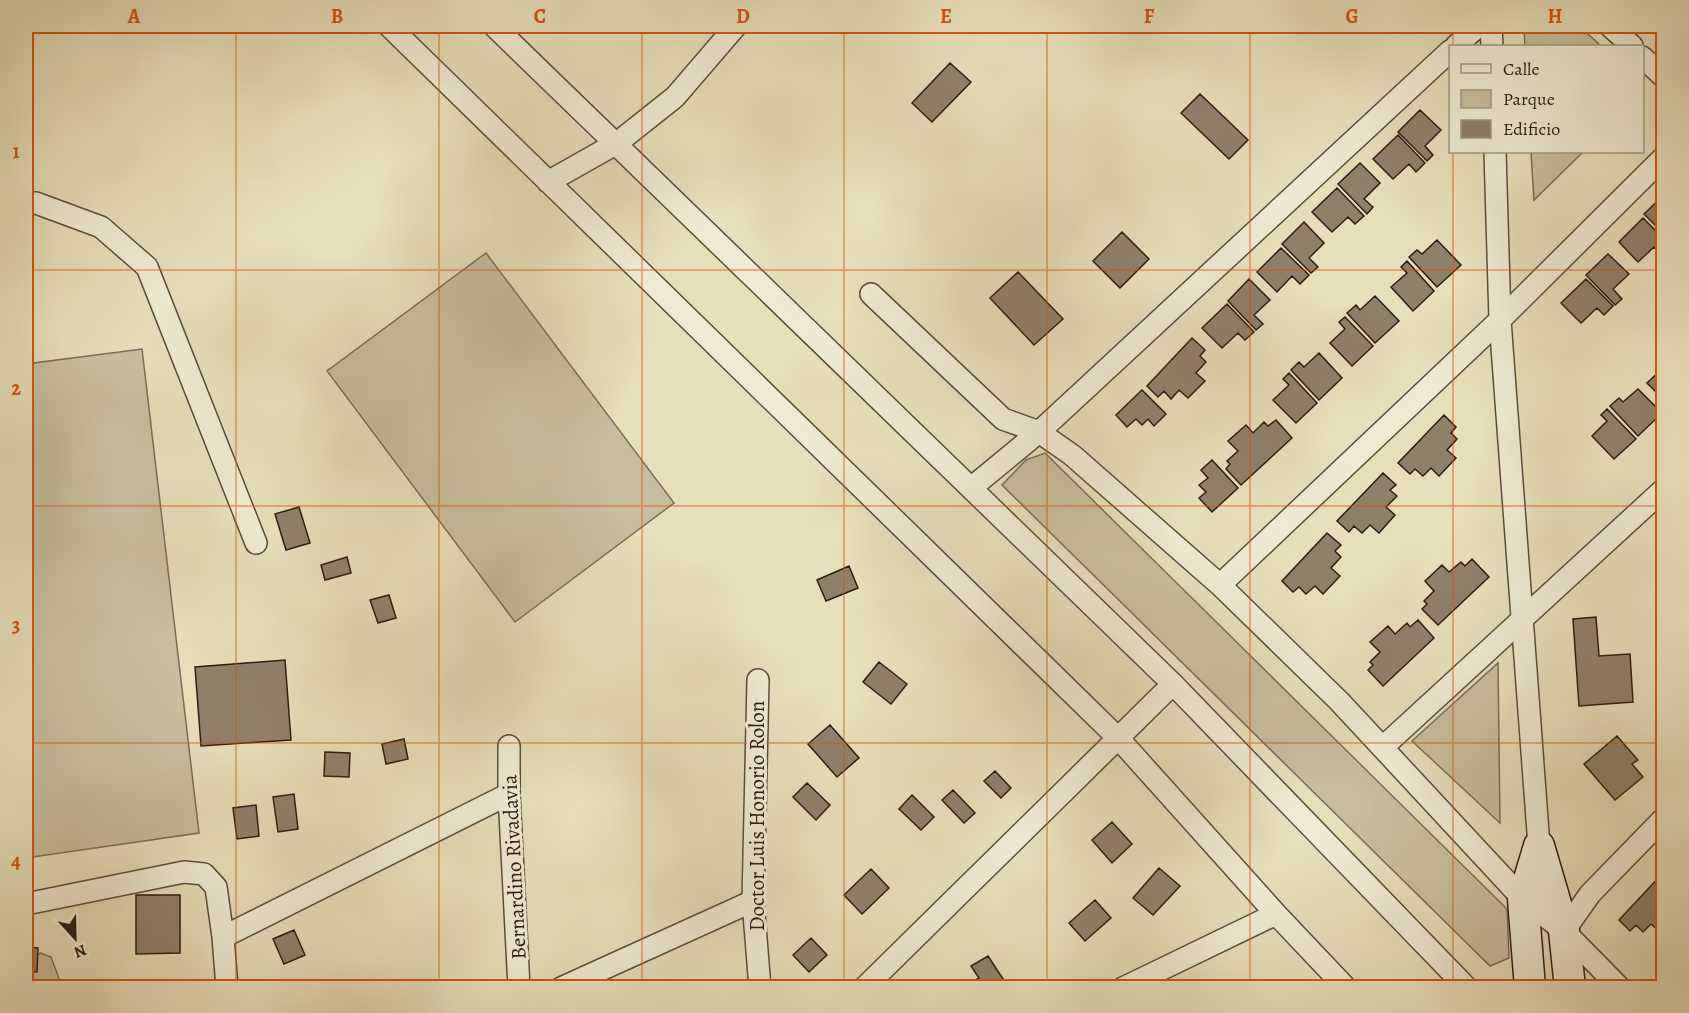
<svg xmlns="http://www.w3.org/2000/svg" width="1689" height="1013" font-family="Alegreya,serif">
  <rect width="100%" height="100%" fill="#e7deba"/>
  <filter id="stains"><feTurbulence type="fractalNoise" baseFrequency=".00333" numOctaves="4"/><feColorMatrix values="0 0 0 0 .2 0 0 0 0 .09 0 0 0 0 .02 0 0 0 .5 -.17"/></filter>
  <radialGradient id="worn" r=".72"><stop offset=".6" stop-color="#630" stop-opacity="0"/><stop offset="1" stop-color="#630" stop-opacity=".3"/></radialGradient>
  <path fill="#c8bd9e" stroke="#7c6c59" stroke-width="1.5" d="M1524,26H1579L1601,46H1525Z
    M1531,152H1583L1534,200Z
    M486,253L674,503L515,622L327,371Z
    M142,349L199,833L26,858V364Z
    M1045,453L1507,909L1509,958L1490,966L1002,485L1026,460Z
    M1498,663L1500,823L1412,741Z
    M40,953L51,957L62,987L26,988V964Z"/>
  <path fill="#8f806a" stroke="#2f1b14" stroke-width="1.5" d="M950,63L971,82L932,122L912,103Z
    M1200,94L1248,140L1229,159L1181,113Z
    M1420,110L1441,130L1425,146L1433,155L1427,161L1398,132Z
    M1398,135L1425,163L1416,172L1409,164L1393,179L1373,159Z
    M1360,163L1380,183L1364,199L1373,207L1367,214L1338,184Z
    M1337,188L1364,216L1355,224L1348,217L1332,232L1312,212Z
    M1664,195V234L1644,214Z
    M1643,218L1664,239V252L1661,254L1654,247L1638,262L1619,242Z
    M1304,222L1324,243L1309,258L1318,267L1311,273L1282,244Z
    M1122,232L1149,259L1120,288L1093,261Z
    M1437,240L1461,265L1437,287L1409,257L1417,250L1422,254Z
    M1281,248L1309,275L1300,284L1292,276L1277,292L1257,272Z
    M1608,254L1629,274L1613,289L1622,299L1615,305L1586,275Z
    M1407,261L1434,291L1413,311L1391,287L1407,273L1401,267Z
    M1018,272L1063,319L1034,345L990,298Z
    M1249,279L1270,300L1254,315L1263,324L1256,330L1228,301Z
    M1586,279L1613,306L1604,315L1597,308L1581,323L1561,303Z
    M1375,296L1399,321L1375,343L1347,313L1356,305L1360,310Z
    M1227,304L1254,332L1245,340L1238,333L1222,348L1202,328Z
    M1345,317L1373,346L1352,366L1330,343L1345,329L1339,322Z
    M1192,338L1205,350L1200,356L1206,362L1196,373L1205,381L1188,398L1179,390L1171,399L1164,391L1158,397L1147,386Z
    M1319,353L1342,378L1319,400L1291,370L1299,362L1304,367Z
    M1662,357L1664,358V400L1647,383L1662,369L1656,362Z
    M1289,373L1317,403L1296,423L1273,400L1289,385L1283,379Z
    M1638,389L1662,413L1638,436L1610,406L1619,398L1623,402Z
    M1142,390L1166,414L1154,426L1148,419L1142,425L1136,419L1127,427L1116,415Z
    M1607,409L1636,439L1614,459L1592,436L1607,421L1601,415Z
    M1444,415L1456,427L1451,433L1457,439L1447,450L1456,458L1439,476L1431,468L1423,476L1415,469L1410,474L1398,463Z
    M1276,420L1292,438L1241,485L1226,469L1230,464L1227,461L1238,451L1228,441L1246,425L1253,433L1264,422L1268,426Z
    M1212,460L1238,488L1212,512L1199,498L1206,492L1199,485L1208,478L1201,470Z
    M1383,473L1396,485L1390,490L1397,496L1386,507L1395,515L1379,533L1370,525L1362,533L1354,526L1349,532L1337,521Z
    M299,507L310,543L286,550L275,514Z
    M1327,533L1341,545L1335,551L1341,557L1331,568L1340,576L1323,594L1315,586L1306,594L1299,587L1293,592L1282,581Z
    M347,557L351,573L325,580L321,565Z
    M1472,559L1489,577L1438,625L1422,609L1427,604L1424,601L1434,591L1425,581L1442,565L1449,572L1461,562L1465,566Z
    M849,566L858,588L826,601L817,580Z
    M389,595L396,618L378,623L370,600Z
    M1596,617L1599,656L1630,654L1633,702L1579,706L1573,619Z
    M1418,620L1434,638L1383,686L1368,670L1373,665L1370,662L1380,652L1370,642L1388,626L1395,634L1407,623L1410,627Z
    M285,660L291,740L201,746L195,667Z
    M879,662L907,684L891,704L863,682Z
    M830,725L859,758L837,777L808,744Z
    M1617,736L1638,760L1632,764L1643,777L1615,800L1584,764Z
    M404,739L408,759L386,764L382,744Z
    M325,752L350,753L349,777L324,776Z
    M995,771L1011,788L1001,798L984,781Z
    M807,783L830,805L816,820L793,797Z
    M953,790L975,813L964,823L942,800Z
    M294,794L298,829L278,832L273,797Z
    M912,795L934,817L921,830L899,809Z
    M256,805L259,836L237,839L233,808Z
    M1112,822L1132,844L1112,863L1092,840Z
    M1159,868L1180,886L1153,915L1133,898Z
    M871,869L889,888L862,914L844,895Z
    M1664,872V928L1660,932L1651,924L1643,932L1636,925L1630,931L1619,920Z
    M136,895H180V953L136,954Z
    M1095,900L1111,918L1085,941L1069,923Z
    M294,930L305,955L284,964L273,939Z
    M811,938L827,955L809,972L793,955Z
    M26,947L38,948L37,972L26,971Z
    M988,956L1007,985L1003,988H973L970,983L979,978L971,966Z"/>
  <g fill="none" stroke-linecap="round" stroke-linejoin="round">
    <g stroke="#5d4c3e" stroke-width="24">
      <path id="minor" d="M389,26L1119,739L1276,914L1346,988
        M494,26L1173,684L1467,988
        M1491,26L1492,46
        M1610,26L1632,46
        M1456,46L1478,26
        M1642,57L1664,77
        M1495,152L1500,320L1539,846
        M548,182L617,143L675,97L736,26
        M26,203H36L101,227L147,267L256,543
        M871,294L1003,419L1039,432L1072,455L1220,585L1339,701L1523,899L1564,931L1620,988
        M971,488L1039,432L1450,51
        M1220,585L1500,320L1664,157
        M758,680L753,901L760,988
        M509,746V794L519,988
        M1383,747L1664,489
        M26,904L184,872L204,874L216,887L223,937L227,988
        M1564,931L1590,894L1664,818
        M223,937L509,794
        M561,988L753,901
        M864,988L1173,684
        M1123,988L1276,914"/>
    </g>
    <g stroke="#2f1b14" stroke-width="33">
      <path id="secondary" d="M1539,846L1564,931L1570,988
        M1530,988L1523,899L1539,846"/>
    </g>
    <use href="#minor" stroke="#efead2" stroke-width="21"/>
    <use href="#secondary" stroke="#efead2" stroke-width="30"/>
  </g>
  <path fill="none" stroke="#d6530d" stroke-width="1.5" stroke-opacity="0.55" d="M236,26V988M439,26V988M642,26V988M844,26V988M1047,26V988M1250,26V988M1453,26V46M1453,152V988M26,270H1664M26,506H1664M26,743H1664"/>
  <g text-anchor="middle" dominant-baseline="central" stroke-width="6" stroke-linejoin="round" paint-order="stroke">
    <g font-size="21" fill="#2f1b14" stroke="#efead2">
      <text transform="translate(757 816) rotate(-90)">Doctor Luis Honorio Rolon</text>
      <text transform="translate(514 867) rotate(-93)">Bernardino Rivadavia</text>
    </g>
  </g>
  <rect width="1689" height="1013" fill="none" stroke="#e7deba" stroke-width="66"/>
  <rect x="1449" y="45" width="195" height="108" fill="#efead2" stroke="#a29786" stroke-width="1.5"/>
  <rect x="1461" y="64" width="30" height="9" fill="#efead2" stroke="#a29786" stroke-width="1.5"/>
  <text x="1503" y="75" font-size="18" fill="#2f1b14">Calle</text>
  <rect x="1461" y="90" width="30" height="18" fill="#c8bd9e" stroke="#a29786" stroke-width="1.5"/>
  <text x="1503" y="105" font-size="18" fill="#2f1b14">Parque</text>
  <rect x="1461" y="120" width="30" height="18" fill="#8f806a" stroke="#a29786" stroke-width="1.5"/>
  <text x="1503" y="135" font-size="18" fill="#2f1b14">Edificio</text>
  <g transform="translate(75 938) rotate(158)" stroke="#efead2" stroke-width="4.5" paint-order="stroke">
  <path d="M0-4.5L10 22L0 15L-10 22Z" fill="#2f1b14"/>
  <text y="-9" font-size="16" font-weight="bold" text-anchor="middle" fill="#2f1b14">N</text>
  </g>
  <rect x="33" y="33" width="1623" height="947" fill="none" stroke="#d6530d" stroke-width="2"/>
  <g font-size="20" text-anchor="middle" font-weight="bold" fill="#d6530d">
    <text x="134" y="23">A</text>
    <text x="337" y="23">B</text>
    <text x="540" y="23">C</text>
    <text x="743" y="23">D</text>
    <text x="946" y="23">E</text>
    <text x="1149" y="23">F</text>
    <text x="1352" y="23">G</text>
    <text x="1555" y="23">H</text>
    <text x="16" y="158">1</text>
    <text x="16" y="395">2</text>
    <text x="16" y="632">3</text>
    <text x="16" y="868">4</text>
  </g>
  <rect width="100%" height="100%" filter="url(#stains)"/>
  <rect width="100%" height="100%" fill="url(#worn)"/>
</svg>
